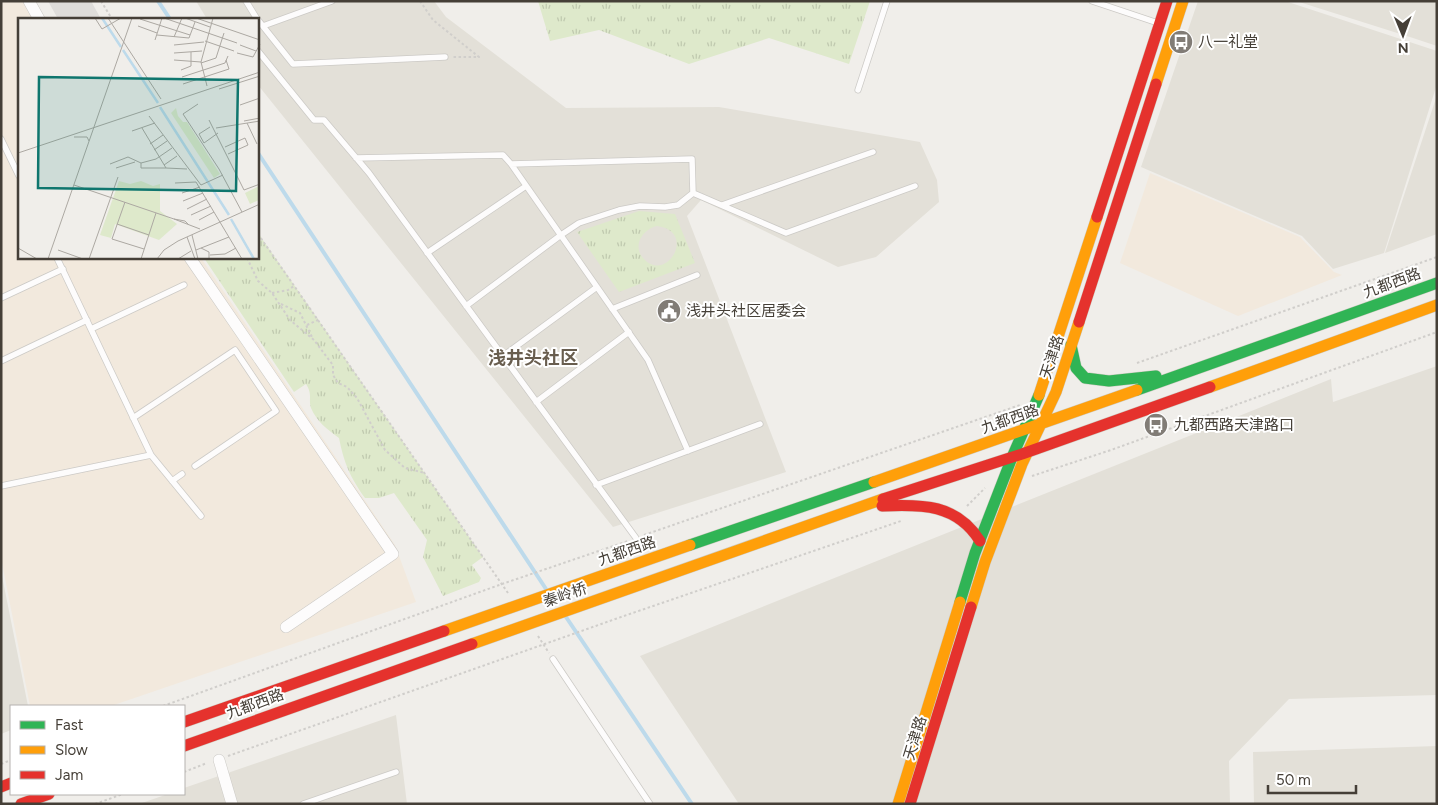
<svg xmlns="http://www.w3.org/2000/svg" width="1438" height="805" font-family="Figtree,'Noto Sans SC',sans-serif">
  <defs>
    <pattern id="grass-tufts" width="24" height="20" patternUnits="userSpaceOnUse" patternTransform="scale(1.25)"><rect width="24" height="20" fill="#dee9cb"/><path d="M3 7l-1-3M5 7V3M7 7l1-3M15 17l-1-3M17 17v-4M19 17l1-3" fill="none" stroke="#c0c9af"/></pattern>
  </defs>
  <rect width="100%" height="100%" fill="#f0eeea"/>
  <path fill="#e3e0d8" d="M196,1H434L446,17L566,108L719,107L920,142L937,180L939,202L876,257L838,267L701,200L687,216L786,472L613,527L258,85V19H207Z
    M1198,1H1285L1437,51V84L1384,253L1333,269L1302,236L1141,167Z
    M1296,1H1437V46L1413,38Z
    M1437,95V234L1385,253Z
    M1437,366V695L1289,699L1229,761L1230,804H739L640,656L1331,379L1333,402Z
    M1,571L28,706H11V730L1,734Z
    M396,715L407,804H139L168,794H184V788Z
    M1437,746V804H1254L1253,752Z"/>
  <path fill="#f2e9dd" d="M1,1H28L40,19H19V258H201L395,545L416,602L111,706H30L1,558Z
    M1150,173L1300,237L1334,272L1342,275L1238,316L1120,263Z"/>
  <path fill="url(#grass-tufts)" fill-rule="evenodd" d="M538,1H870L849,64L769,38L689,64L599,30L550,41Z
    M639,211L675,214L695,263L619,292L577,232ZM657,226C698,231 666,285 643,258C632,245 643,229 657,226Z
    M258,233L483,557L472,565L481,578L479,582L443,596L423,557L427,540L394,493L379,498H365C350,477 344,463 339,438C327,429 317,422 311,408C308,399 313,395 306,384L294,392L204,258H258Z"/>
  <path fill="#dfddda" d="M48,1H91L101,19H58Z"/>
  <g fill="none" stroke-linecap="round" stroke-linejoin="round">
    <path stroke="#bddaeb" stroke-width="4" d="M158,1L170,19
      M258,153L546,589
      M566,617L692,804"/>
    <g stroke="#cccac6" stroke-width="7">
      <path id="lane" d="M246,1L257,19
        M1092,1L1158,23
        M258,20L293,64L445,57
        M263,26L332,1
        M258,51L314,120H324L369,173L636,538
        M858,90L887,1
        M1,139L19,176
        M356,158L503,155L511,164
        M722,205L873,152
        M427,253L526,186
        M57,258L151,455L201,516
        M1,298L63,269
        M466,306L561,235L579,223L619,210L640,206L665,207L678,205L693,193
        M612,309L697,275
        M91,329L184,285
        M503,356L597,287
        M1,361L87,320
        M536,402L629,332
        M133,418L235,350L276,411L195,466
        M688,451L648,360L511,164L692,159L693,193L786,233L915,186
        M172,481L182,474
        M596,485L760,424
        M1,486L151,455
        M553,659L650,804
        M303,804L396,772"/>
    </g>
    <g stroke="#cccac6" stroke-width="12">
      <path id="street" d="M29,1L39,19
        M190,258L393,554L286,627
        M219,760L232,804"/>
    </g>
    <g stroke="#cecbc1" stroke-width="12">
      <path id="fast" d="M1071,345L1076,368L1085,378L1109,381L1156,376
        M1137,390L1437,283
        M690,545L874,482
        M960,602L975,553L1013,455L1039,395"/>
    </g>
    <g stroke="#cecbc1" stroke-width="12">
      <path id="slow" d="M1156,84L1183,1
        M1210,387L1437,305
        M1039,395L1097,217
        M874,482L1137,390
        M971,607L985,562L1022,464L1056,392L1079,322
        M444,631L690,545
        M472,644L883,499
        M898,804L960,602"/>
    </g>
    <g stroke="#cecbc1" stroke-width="12">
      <path id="jam" d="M1097,217L1167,1
        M1079,322L1156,84
        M883,499L1022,454L1210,387
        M882,506C922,504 957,504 980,541
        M184,722L444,631
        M184,746L472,644
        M1,787L11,783
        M21,804L49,794
        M910,804L971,607"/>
    </g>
    <path stroke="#d0cecb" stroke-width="2" stroke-dasharray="2.5 2.5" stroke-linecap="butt" d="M101,1L112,19
      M420,1L433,20L479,57H453
      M258,234L508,593
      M247,258L258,281L272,293L290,320L314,340L326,356L333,365V375L338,383L347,387L357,398L385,450L405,468L425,473
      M272,293L288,290L294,286
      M281,304L300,313L313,339
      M307,325L318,320
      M1137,363L1437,257
      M1032,476L1111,450L1437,332
      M967,506L985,488
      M644,535L1020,405
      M538,636L549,653
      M163,706L502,584L628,541
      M228,756L621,617L901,521
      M1,764L11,760
      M184,772L207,763
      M95,804L123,794"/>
    <use href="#lane" stroke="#fdfcfc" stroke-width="5.5"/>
    <use href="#street" stroke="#fdfcfc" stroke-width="11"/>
    <use href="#fast" stroke="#30b455" stroke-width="11"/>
    <use href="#slow" stroke="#ff9f0a" stroke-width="11"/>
    <use href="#jam" stroke="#e5322d" stroke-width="11"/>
  </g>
  <defs>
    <g id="bus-disc" transform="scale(1.25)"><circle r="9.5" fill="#817c76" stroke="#fff"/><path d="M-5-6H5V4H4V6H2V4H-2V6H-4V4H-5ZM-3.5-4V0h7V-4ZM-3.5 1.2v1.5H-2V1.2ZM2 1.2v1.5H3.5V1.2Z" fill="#fff"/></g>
    <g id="civic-disc" transform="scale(1.25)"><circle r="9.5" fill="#817c76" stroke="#fff"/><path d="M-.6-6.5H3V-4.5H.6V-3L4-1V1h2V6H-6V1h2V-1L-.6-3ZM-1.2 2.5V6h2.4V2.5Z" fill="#fff"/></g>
  </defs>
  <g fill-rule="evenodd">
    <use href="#bus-disc" x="1181" y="42"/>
    <use href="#civic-disc" x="669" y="311"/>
    <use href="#bus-disc" x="1156" y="425"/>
  </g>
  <g text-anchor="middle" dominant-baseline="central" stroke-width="4" stroke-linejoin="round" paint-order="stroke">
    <g font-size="15" fill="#453f37" stroke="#fff" text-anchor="start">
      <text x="1198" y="42">八一礼堂</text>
      <text x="686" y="311">浅井头社区居委会</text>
      <text x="1174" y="425">九都西路天津路口</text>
    </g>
    <g font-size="15" fill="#453f37" stroke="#fff">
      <text transform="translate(1392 283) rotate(-20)">九都西路</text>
      <text transform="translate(1052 357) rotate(-72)">天津路</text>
      <text transform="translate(1010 419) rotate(-19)">九都西路</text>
      <text transform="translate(627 551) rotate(-19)">九都西路</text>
      <text transform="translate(565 595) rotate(-19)">秦岭桥</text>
      <text transform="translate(255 704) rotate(-20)">九都西路</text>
      <text transform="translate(915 738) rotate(-73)">天津路</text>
    </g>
    <g font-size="18" font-weight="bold" fill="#685d4e" stroke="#fff">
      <text x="533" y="358">浅井头社区</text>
    </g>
  </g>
  <g transform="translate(18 18)">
    <rect width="241" height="241" fill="#f0eeea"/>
    <path d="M158,90L160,98L165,104H169L202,156L196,160L153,95ZM101,163L112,166L123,163L135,168L142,166V193L159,206L141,222L97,206L93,220L82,217ZM241,168V182L232,186L227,175Z" fill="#dee9cb"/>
    <path fill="none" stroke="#bddaeb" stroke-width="2.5" d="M84,0L103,29M105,32L140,85M142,89L211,197M213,201L236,241"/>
    <path fill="none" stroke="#aca8a2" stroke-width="1" d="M77,0L84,11L103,0M90,0L143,81M146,0L219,25M167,0L192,9M178,0L242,22M122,1L172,17M120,8L139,15M139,17L171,20L177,4M156,19L164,0M137,22L144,0M187,23L216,33M156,27L186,24M222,27L238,33M156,35L184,33M219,35L235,39L242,26M156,42L183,44M183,45L198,40L206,15M163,52L173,48V34M164,59L207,45L210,38M165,66L211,51L208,42M189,68L183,44L195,0M201,71L242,58M180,86L165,96L201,151L224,194M222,87L242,80M131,98L183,167L205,157M191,102L226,172L242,166M226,103L242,100M229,105L239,126M192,109L181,116L186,125L200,115M198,110L242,103M114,113L137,105M56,119H69L71,123M132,126L145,117M207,129L227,120L230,127L210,136M136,132L149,123M0,135L242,54M123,145L138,141L154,130M92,146L110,139L123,145V150H148L124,110M146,147L159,138M98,150L117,144M148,150L169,151M157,165L178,164L224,241M56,167L156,201M164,175L182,169M165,183L185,175M107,184L94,221L126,231M169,191L189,181M173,197L193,188M181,202L196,194M99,206L131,217M171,207L167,203L156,201L182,211M174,217L180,241M169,219L177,241M0,230L19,241M183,230L191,234V241M40,232L65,241M178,232L211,219M192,237L207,236L218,230M30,241L114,0M71,241L100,159M123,241L138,195M139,241L146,232L160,223L242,186M160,241L173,233"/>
    <path fill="#0f766e" fill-opacity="0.15" stroke="#0f766e" stroke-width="2.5" d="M21,59L220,62L218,173L20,170Z"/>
    <rect width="241" height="241" fill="none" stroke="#453f37" stroke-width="2.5"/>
  </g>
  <rect width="1438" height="805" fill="none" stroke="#453f37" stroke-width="5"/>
  <rect x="10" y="705" width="175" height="90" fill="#ffffff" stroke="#b5b2af"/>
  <rect x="20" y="721" width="25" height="8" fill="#30b455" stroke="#b5b2af"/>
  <text x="55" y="730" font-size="15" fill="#453f37">Fast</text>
  <rect x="20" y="746" width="25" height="8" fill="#ff9f0a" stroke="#b5b2af"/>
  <text x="55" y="755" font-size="15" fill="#453f37">Slow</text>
  <rect x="20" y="771" width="25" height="8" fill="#e5322d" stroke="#b5b2af"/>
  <text x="55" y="780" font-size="15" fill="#453f37">Jam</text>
  <g transform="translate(1403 35) rotate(179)" stroke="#ffffff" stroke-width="4" paint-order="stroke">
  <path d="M0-4L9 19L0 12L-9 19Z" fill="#453f37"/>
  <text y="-8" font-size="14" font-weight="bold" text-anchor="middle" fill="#453f37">N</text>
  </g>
  <path d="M1268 785v8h88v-8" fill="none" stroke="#453f37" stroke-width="2.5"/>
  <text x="1276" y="785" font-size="15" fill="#453f37" stroke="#ffffff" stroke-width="4" paint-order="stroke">50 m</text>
</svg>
